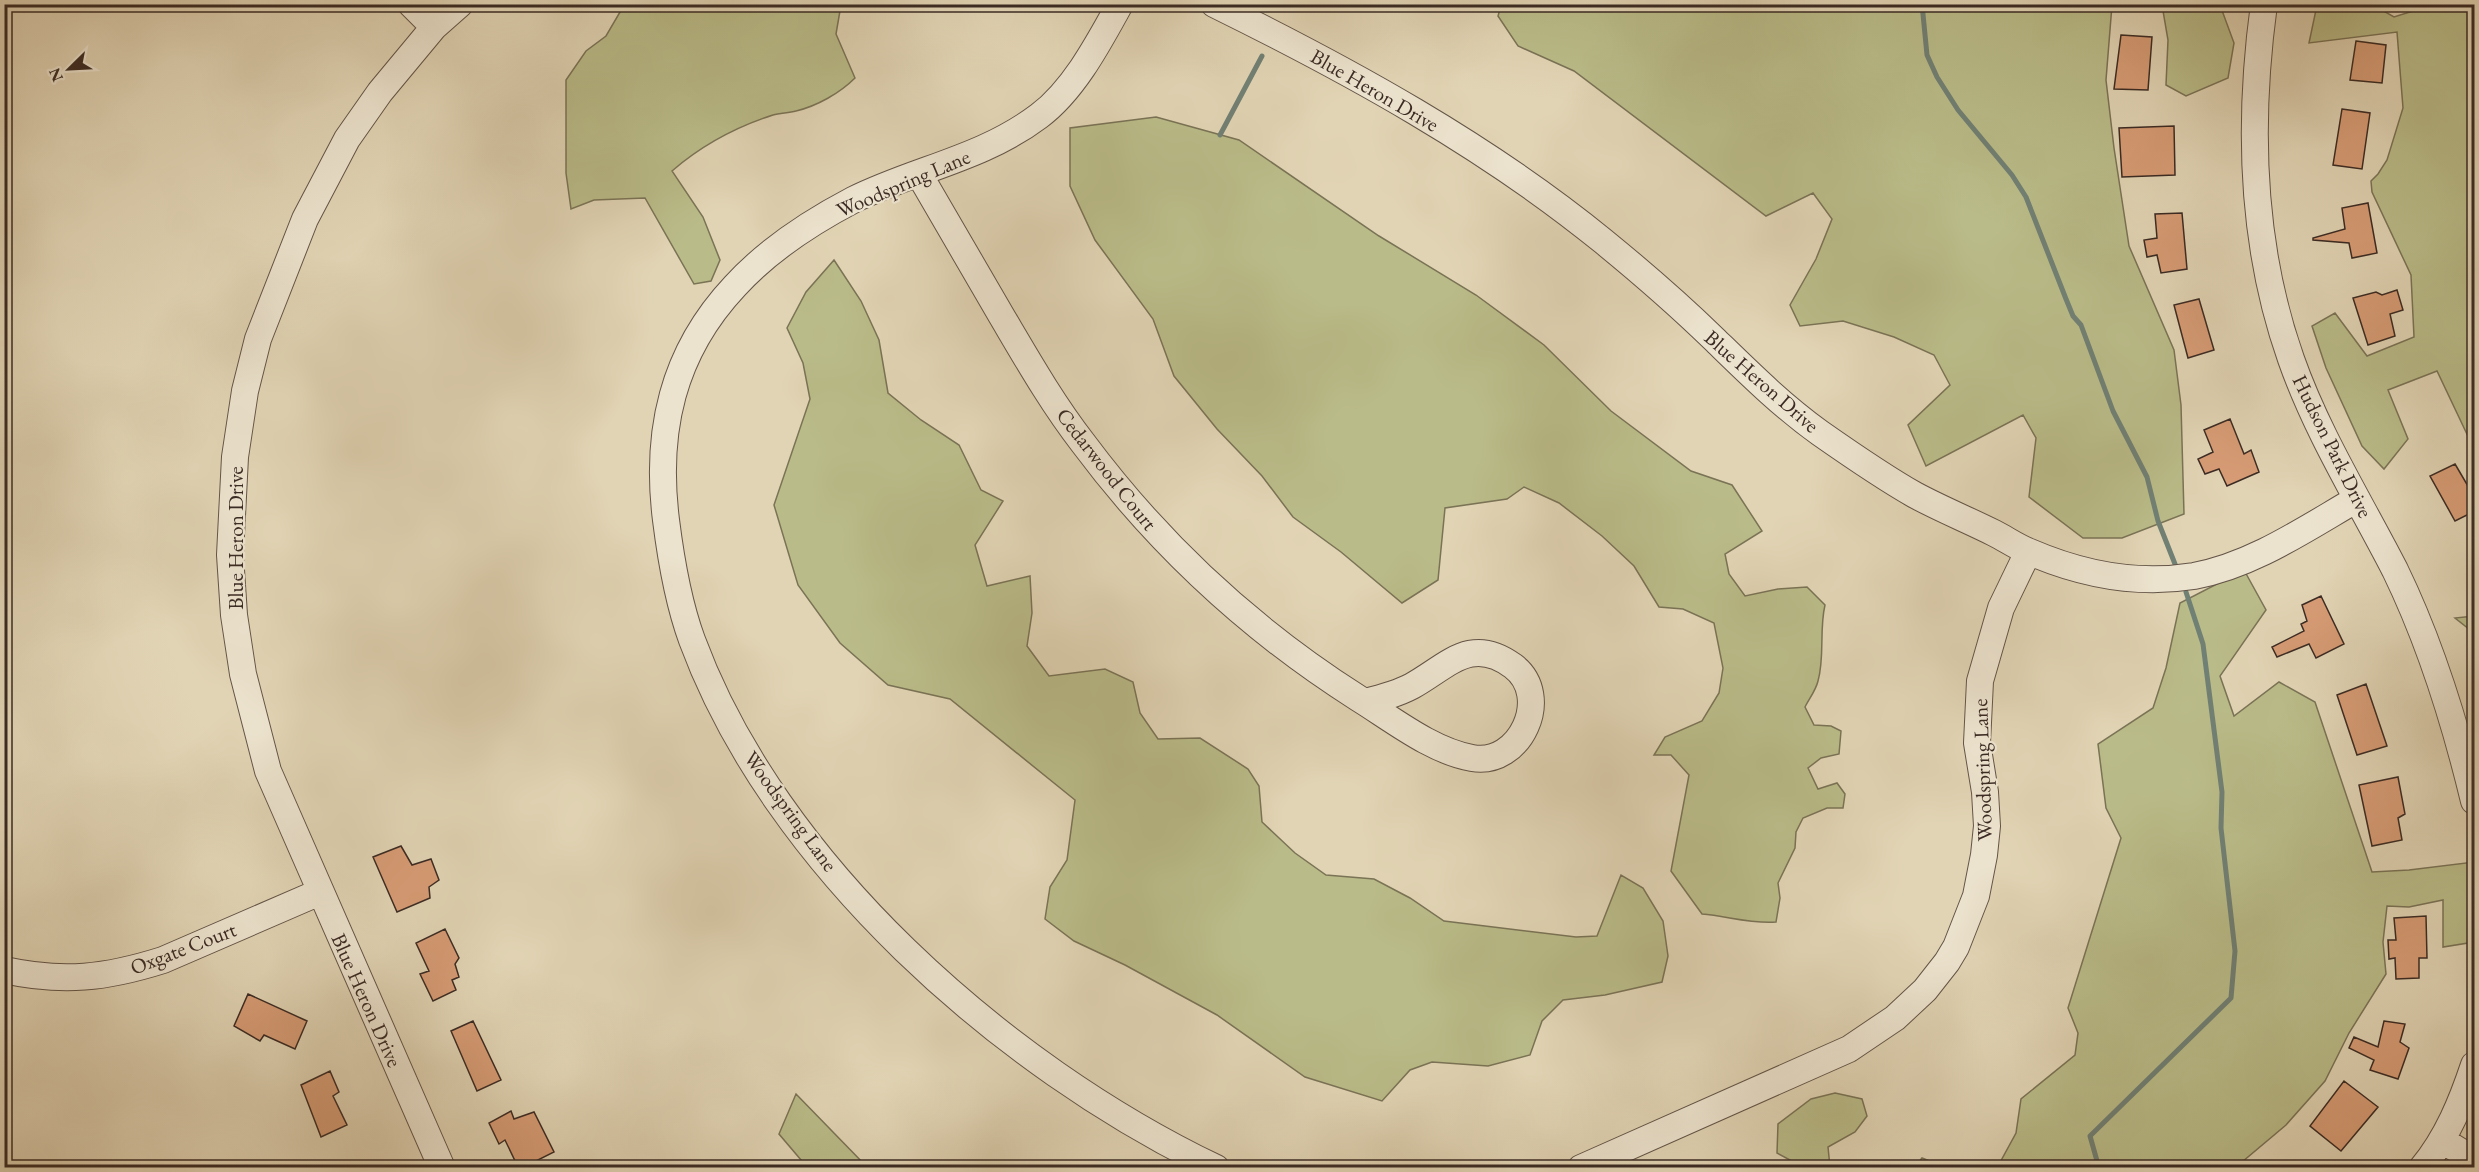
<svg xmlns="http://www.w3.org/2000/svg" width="2479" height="1172" font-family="'EB Garamond',serif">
  <rect width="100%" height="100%" fill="#e1d4b4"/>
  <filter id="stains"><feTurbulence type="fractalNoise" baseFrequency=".00333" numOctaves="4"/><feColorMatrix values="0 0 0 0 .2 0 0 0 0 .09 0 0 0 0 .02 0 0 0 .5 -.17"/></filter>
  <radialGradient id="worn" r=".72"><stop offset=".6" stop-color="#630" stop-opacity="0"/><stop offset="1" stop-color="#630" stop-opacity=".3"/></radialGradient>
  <path fill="#b9bb88" stroke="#7a7356" stroke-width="1.5" d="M628,4L841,5L836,34L855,78C840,93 817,106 796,111C788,113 780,113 773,115C736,127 702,145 672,171L703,217L720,260L711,281L694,284L645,198L594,200L571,209L566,173V80L586,51L606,36L620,12Z
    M1501,5H2112L2106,80L2114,148L2129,246L2174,350L2181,405L2184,514L2122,538H2083L2029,497L2036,438L2023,415L1926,466L1908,425L1950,385L1934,355L1894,337L1843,321L1800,326L1790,305L1816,259L1832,219L1813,193L1766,216L1574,71L1518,46L1498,16Z
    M2162,5H2220L2234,43L2228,78L2186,96L2166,85L2168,40Z
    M2317,5H2373L2394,17L2416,10L2420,5H2474V449L2437,371L2388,390L2408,439L2384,469L2362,446L2326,368L2312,326L2335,313L2367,356L2414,337L2411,275L2372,192L2371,181L2378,174L2387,160L2403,108L2397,32L2309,43Z
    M1156,117L1239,140L1379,236L1476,295L1544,345L1611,411L1691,471L1732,485L1762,531L1725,554L1729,574L1745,596L1778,589L1807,587L1825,605C1819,630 1825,656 1818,681C1816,690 1809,699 1805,707L1814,725L1831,726L1841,731L1839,754L1821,758L1808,768L1818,789L1837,783L1845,794L1843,808H1827L1803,818L1796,832L1795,848L1778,883L1780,898L1776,922C1750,924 1727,916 1702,914L1671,871L1689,775L1671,755H1654L1665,737L1702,721L1719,693L1723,668L1714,623L1683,609L1659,607L1634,566L1602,536L1559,503L1524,487L1507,499L1445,508L1438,580L1402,603L1341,552L1293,517L1262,476L1217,429L1174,376L1153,319L1095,240L1070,186V128Z
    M834,260L861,301L879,340L888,393L921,420L959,445L981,490L1003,501L975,545L987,586L1030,576L1032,613L1027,646L1049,676L1105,669L1133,682L1140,713L1158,739L1200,738L1248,769L1259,786L1262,822L1295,853L1326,875L1374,879L1410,898L1444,921L1576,937L1597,936L1621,875L1643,888L1663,921L1668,956L1662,982L1605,995L1563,1000L1542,1021L1530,1055L1488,1066L1432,1062L1410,1070L1382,1101L1305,1077L1217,1015L1125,965L1074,941L1045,919L1050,887L1067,860L1075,800L950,699L888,685L840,643L798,585L774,505L810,399L803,363L787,328L806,292Z
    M2244,570L2266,610L2220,676L2234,716L2279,682L2315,702L2372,872L2409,870L2474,862V942L2443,947V900L2409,907L2387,906L2383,942L2386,974L2349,1033L2325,1081L2286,1125L2236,1167L1997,1168L2016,1133L2021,1099L2075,1055L2078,1033L2068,1008L2121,838L2106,808L2098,744L2153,708L2166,668L2180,603Z
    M2474,616V633L2455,618Z
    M1835,1093L1862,1099L1867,1116L1855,1132L1828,1147L1830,1167H1803L1777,1153L1778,1124L1811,1099Z
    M796,1094L867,1167H807L779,1134Z
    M1922,1158L1945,1167H1915Z"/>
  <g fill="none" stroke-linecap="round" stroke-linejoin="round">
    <path stroke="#718074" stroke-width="5" d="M1922,4L1927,55L1937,77L1958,110L2012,175L2026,197L2066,299L2073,316L2081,325L2113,411L2147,477L2158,521L2175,564
      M1288,5V4
      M1220,135L1262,56
      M2099,1168L2090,1136L2231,998L2235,951L2221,828L2222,792L2203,644L2186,592"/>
  </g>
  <path fill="#d79c75" stroke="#3b2b24" stroke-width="1.5" d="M2121,35L2152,37L2148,90L2114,89Z
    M2356,41L2386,45L2382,83L2350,80Z
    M2342,109L2370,113L2362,169L2333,165Z
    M2174,126L2175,175L2122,177L2119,128Z
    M2368,203L2377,253L2352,258L2349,243L2313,240V238L2345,229L2342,208Z
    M2182,213L2187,269L2161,273L2157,255L2147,257L2144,240L2157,238L2155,214Z
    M2397,290L2403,310L2390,314L2395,336L2368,345L2353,298L2376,292L2382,295Z
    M2199,299L2214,350L2188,358L2174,305Z
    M2230,419L2244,454L2251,450L2259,472L2227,486L2219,469L2205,474L2198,459L2213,452L2204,430Z
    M2455,464L2475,498V511L2455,521L2430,476Z
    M2321,596L2344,644L2316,658L2309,644L2277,657L2272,647L2304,631L2301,624L2307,621L2302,605Z
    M2366,684L2387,746L2357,755L2337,695Z
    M2398,777L2405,814L2398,818L2402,840L2372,846L2359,785Z
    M401,846L412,865L431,859L439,880L429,887L430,898L397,912L373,857Z
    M2426,916L2427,958H2419V978L2396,979L2395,958L2389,959L2388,940H2396L2394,918Z
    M445,929L459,958L455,964L459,977L452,980L456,990L433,1001L420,974L429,971L416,943Z
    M248,994L307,1021L295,1049L264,1035L260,1041L234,1026Z
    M473,1021L501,1080L477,1091L451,1031Z
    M2384,1021L2405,1024L2400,1042L2409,1048L2398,1079L2370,1070L2374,1060L2349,1048L2354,1037L2378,1047Z
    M330,1071L339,1092L333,1096L347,1125L321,1137L301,1085Z
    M2344,1081L2378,1107L2341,1151L2310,1126Z
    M511,1111L514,1119L534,1112L554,1152L524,1167H518L505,1140L499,1144L489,1123Z"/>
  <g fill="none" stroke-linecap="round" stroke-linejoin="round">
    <g stroke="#645548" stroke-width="28">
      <path id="minor" d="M411,4L434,27
        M1120,4C1099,42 1074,90 1039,116C982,159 915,169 853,200C811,222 767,251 735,286C672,353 655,432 666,520C671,560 678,602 692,640C775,865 1003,1066 1216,1168
        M1214,4C1350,71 1485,145 1603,241C1641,272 1679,305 1714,339C1748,372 1781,405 1820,433C1850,454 1883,477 1915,495C1941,509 1968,520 1994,533C2006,539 2017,547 2030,552C2081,574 2138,585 2194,576C2253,565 2305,529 2357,499
        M2264,4C2248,121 2251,246 2291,359C2317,433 2359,500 2395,570C2431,644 2455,722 2474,801
        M919,174C946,221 974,268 1001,315C1027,359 1052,403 1083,443C1159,545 1251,630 1358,698C1392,719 1432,751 1472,758C1520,767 1553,696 1513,666C1471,635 1448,666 1412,686C1397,694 1381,698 1365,702
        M4,970C63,983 106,978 163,960L320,892
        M2442,1140L2474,1160
        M442,1168L268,771L243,674L234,615L230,555L235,457L245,391L258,339L305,219L347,139L380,92L434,27L460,4
        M1581,1168L1849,1049L1895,1018L1925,990L1947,962L1956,947L1976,896L1984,855L1987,826L1985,792L1977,743L1980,681L2001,608L2028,552
        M2422,1168C2447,1138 2462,1101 2474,1065"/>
    </g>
    <use href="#minor" stroke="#ece3ce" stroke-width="26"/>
  </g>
  <g text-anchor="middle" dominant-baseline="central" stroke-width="4.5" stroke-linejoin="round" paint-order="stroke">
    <g font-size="21" fill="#3b2b24" stroke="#ece3ce">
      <text transform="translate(1375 90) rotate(30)">Blue Heron Drive</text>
      <text transform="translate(903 183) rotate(-23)">Woodspring Lane</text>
      <text transform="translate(1762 381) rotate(41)">Blue Heron Drive</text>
      <text transform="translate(2333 446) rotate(64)">Hudson Park Drive</text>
      <text transform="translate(1107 469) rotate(52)">Cedarwood Court</text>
      <text transform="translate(235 538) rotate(-90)">Blue Heron Drive</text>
      <text transform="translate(1982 770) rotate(-92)">Woodspring Lane</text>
      <text transform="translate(791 811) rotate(54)">Woodspring Lane</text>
      <text transform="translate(183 948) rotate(-21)">Oxgate Court</text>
      <text transform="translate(367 1000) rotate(66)">Blue Heron Drive</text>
    </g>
  </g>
  <rect width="2479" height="1172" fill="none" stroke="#e1d4b4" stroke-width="24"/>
  <rect x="6" y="6" width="2467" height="1160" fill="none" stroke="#3b2b24" stroke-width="3"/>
  <rect x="12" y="12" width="2455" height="1148" fill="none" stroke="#3b2b24" stroke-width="1.5"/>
  <g transform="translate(69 69) rotate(246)" stroke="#ece3ce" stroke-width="4.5" paint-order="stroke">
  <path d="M0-4.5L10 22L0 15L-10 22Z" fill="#3b2b24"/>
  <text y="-9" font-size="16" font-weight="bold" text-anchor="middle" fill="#3b2b24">N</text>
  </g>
  <rect width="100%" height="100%" filter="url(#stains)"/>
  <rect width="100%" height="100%" fill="url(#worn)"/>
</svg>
